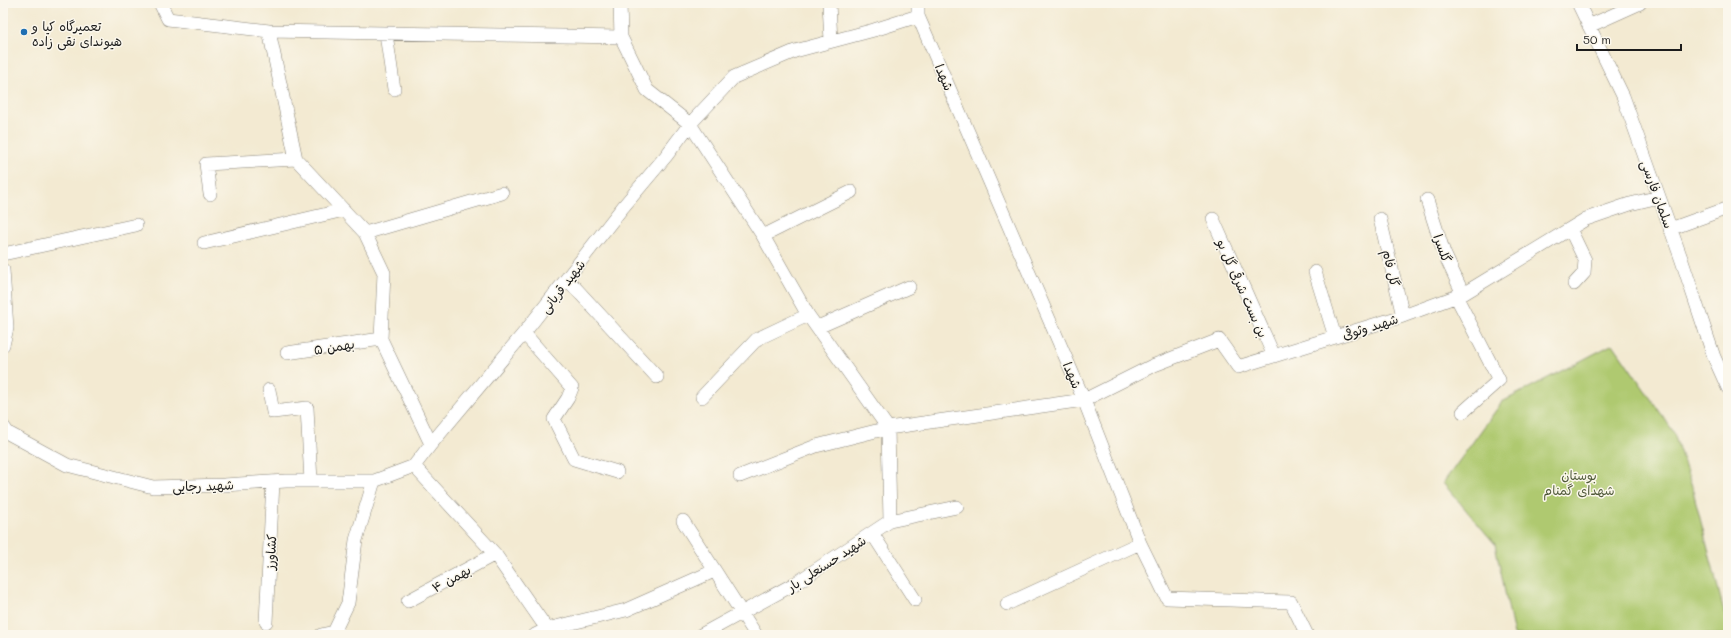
<svg xmlns="http://www.w3.org/2000/svg" width="1731" height="638" font-family="Mali,'Playpen Sans Arabic',sans-serif">
  <rect width="100%" height="100%" fill="#fbf7ec"/>
  <filter id="ink" filterUnits="userSpaceOnUse"><feTurbulence type="fractalNoise" baseFrequency=".025" numOctaves="2"/><feDisplacementMap in="SourceGraphic" scale="8" xChannelSelector="R" yChannelSelector="G"/><feConvolveMatrix kernelMatrix="1 2 1 2 8 2 1 2 1" color-interpolation-filters="sRGB"/></filter>
  <filter id="wash" filterUnits="userSpaceOnUse"><feTurbulence type="fractalNoise" baseFrequency=".012" numOctaves="4" result="noise"/><feDisplacementMap in="SourceGraphic" scale="16" xChannelSelector="R" yChannelSelector="G"/><feGaussianBlur stdDeviation="0.9" result="paint"/><feColorMatrix in="noise" values="0 0 0 0 0 0 0 0 0 0 0 0 0 0 0 0 0 1.4 0 .05"/><feComposite in="paint" operator="in"/></filter>
  <g filter="url(#wash)">
    <rect width="100%" height="100%" fill="#f3ead2"/>
    <path fill="#afc96f" stroke="#667246" d="M1613,344L1673,431L1692,487L1728,627V635H1514L1495,544L1443,483L1502,402Z"/>
  </g>
  <g filter="url(#ink)">
    <g fill="none" stroke-linecap="round" stroke-linejoin="round">
      <g stroke="#888377" stroke-width="14">
        <path id="street" d="M160,3L168,19L269,31L621,37L647,90L690,124L763,236L808,315L888,428L1084,400L1152,366L1219,340L1238,367L1403,316L1463,294L1586,219L1630,204L1659,197
          M620,3L621,37
          M829,3L831,41
          M918,3V16L1084,400L1140,543L1167,598L1291,602L1307,635
          M1578,3L1623,96L1681,258L1714,357L1728,388
          M1589,26L1640,3
          M269,31L296,159L365,233L384,273L381,339L431,444L414,466L495,554L547,629L548,635
          M386,34L394,89
          M210,194L206,164L296,159
          M1427,200L1444,253L1463,294
          M1213,219L1274,356
          M1380,219L1403,316
          M1570,229L1585,260L1584,273L1574,284
          M1670,229L1728,208
          M365,233L502,193
          M763,236L851,192
          M204,243L344,210
          M3,254L136,225
          M3,270L7,328L3,345
          M1315,272L1335,337
          M567,279L657,377
          M1456,296L1499,380L1463,412
          M818,327L909,287
          M524,333L572,388L568,398L554,419L574,459L617,472
          M287,353L381,339
          M269,390L273,412L307,408L311,481
          M702,397L757,339L808,315
          M3,426L8,433L67,465L153,487L224,485L286,481H374L414,466
          M431,444L524,333L623,207L666,156L690,124L734,77L795,51L874,30L918,16
          M740,476L816,446L888,428L890,521
          M683,521L756,635
          M872,533L915,600
          M408,601L495,554
          M1007,604L1140,543
          M266,622L273,482
          M321,635L334,632L348,603L356,540L374,481
          M535,635L547,629L626,610L714,571
          M701,635L796,583L890,521L957,507"/>
      </g>
      <use href="#street" stroke="#fff" stroke-width="13"/>
    </g>
  </g>
  <circle fill="#1f6fb2" stroke="#fbf7ec" stroke-width="1.5" cx="24" cy="32" r="4"/>
  <g text-anchor="middle" dominant-baseline="central" stroke-width="3" stroke-linejoin="round" paint-order="stroke">
    <g font-size="13" fill="#1c1c1c" stroke="#fbf7ec" text-anchor="start">
      <text x="32" y="25">تعمیرگاه کیا و<tspan x="32" dy="15">هیوندای نقی زاده</tspan></text>
    </g>
    <g font-size="13" fill="#1c1c1c" stroke="#fbf7ec">
      <text transform="translate(945 77) rotate(67)">شهدا</text>
      <text transform="translate(1658 194) rotate(70)">سلمان فارسی</text>
      <text transform="translate(1443 248) rotate(70)">گلسرا</text>
      <text transform="translate(1392 268) rotate(77)">گل فام</text>
      <text transform="translate(562 286) rotate(-52)">شهید قربانی</text>
      <text transform="translate(1243 288) rotate(66)">بن بست شرقی گل بو</text>
      <text transform="translate(1370 326) rotate(-17)">شهید وثوقی</text>
      <text transform="translate(334 346) rotate(-9)">بهمن ۵</text>
      <text transform="translate(1073 375) rotate(67)">شهدا</text>
      <text transform="translate(203 485) rotate(-2)">شهید رجایی</text>
      <text transform="translate(270 552) rotate(-87)">کشاورز</text>
      <text transform="translate(826 563) rotate(-33)">شهید حسنعلی بار</text>
      <text transform="translate(451 578) rotate(-29)">بهمن ۴</text>
    </g>
    <g font-size="13" fill="#4f5939" stroke="#fbf7ec">
      <text x="1579" y="474">بوستان<tspan x="1579" dy="15">شهدای گمنام</tspan></text>
    </g>
  </g>
  <rect width="1731" height="638" fill="none" stroke="#fbf7ec" stroke-width="16"/>
  <path d="M1577 44v6h104v-6" fill="none" stroke="#1c1c1c" stroke-width="2"/>
  <text x="1583" y="44" font-size="12" fill="#1c1c1c" stroke="#fbf7ec" stroke-width="3" paint-order="stroke">50 m</text>
</svg>
